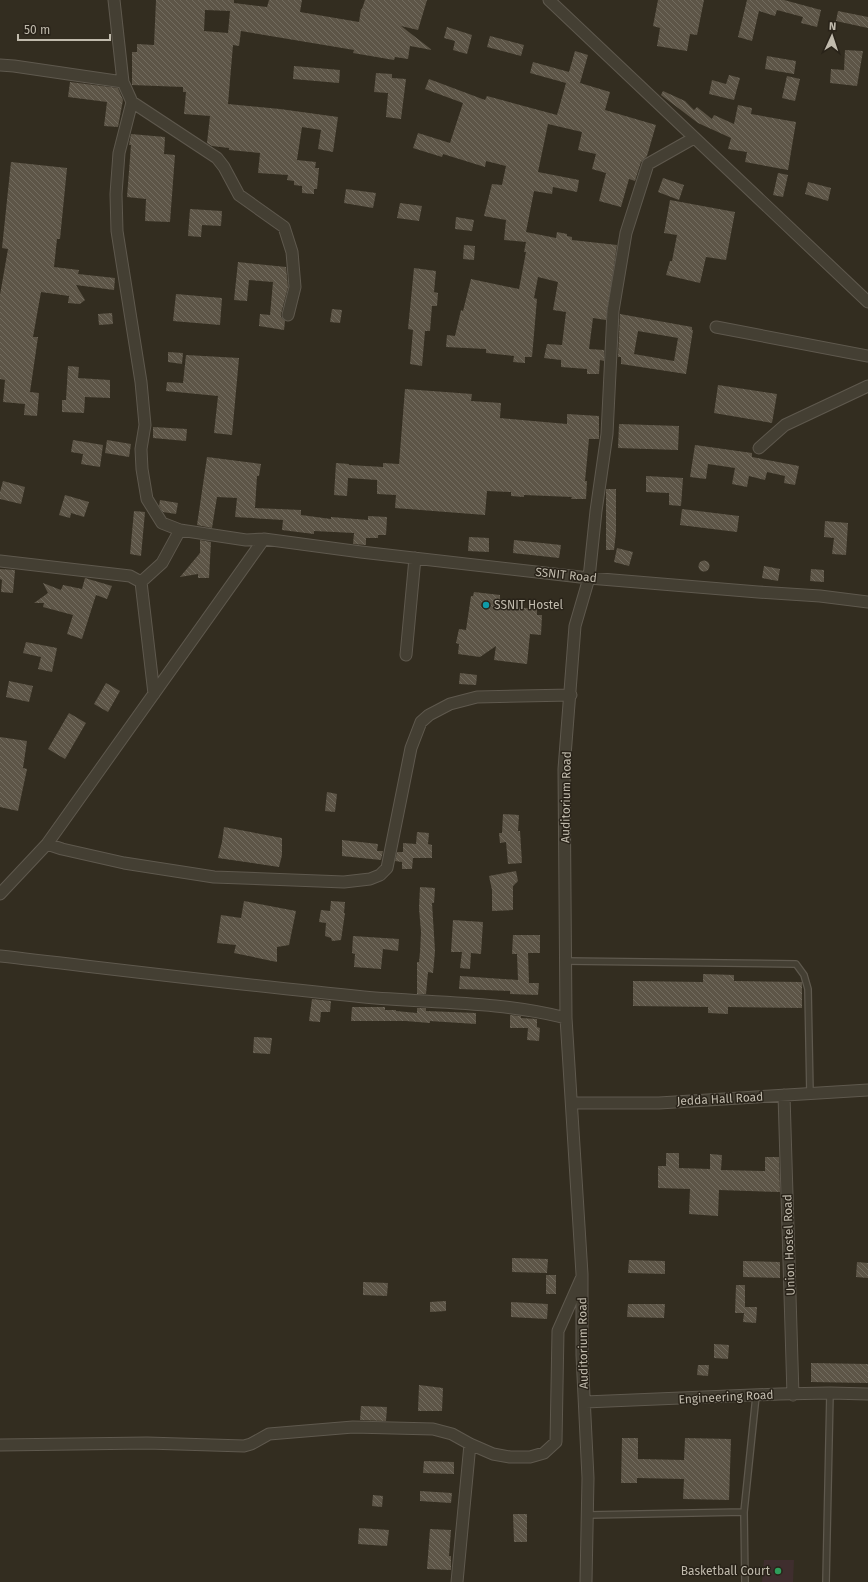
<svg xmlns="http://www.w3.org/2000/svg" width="868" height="1582" font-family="'Fira Sans',sans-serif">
  <defs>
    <pattern id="building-back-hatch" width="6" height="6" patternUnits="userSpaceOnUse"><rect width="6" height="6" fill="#5d5547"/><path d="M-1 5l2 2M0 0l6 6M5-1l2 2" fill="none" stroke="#726c5f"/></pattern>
  </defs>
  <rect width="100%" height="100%" fill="#332d20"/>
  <path fill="#3f2e2e" d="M764,1560H794L793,1582H762Z"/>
  <path fill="url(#building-back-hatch)" fill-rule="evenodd" d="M156,0H234V3L267,7L269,0H302L300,12L359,22L361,9H362L365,0H427L418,30L401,26L432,50L410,46L408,59L395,57L394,60L353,53L354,50L241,31L239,46L233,45L228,104L280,109L338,117L333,152L318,149L321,130L302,127L297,160L316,162L315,168H319L317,189H314V194L302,193V186L294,185V181L287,180L288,175L258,173L260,153L229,150V148L212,146L207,143L210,116L184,114L186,92H183V87L132,85V52H137V44L154,45ZM205,10L230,11L228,33L204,31Z
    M658,0H704L697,35L690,34L687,51L657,46L660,28L653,26Z
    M747,0H784L821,10L817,27L801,23L803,17L777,10L775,16L759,11L752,41L738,37Z
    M838,11L868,17V28L836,21Z
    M447,27L472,35L467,54L453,50L455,41L444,38Z
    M490,36L524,45L521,56L487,47Z
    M845,50L863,51L857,86L830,83L831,69L844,70Z
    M575,51L588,55L580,83L610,92L605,110L656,125L647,156L641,162L635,181L629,179L621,207L599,201L606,173L592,169L596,154L578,150L582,132L548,124L538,172L579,180L577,192L553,187L552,194L534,191L526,232L556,238L557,232L567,234V236L572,237V240L617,245L606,320L593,318L589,349L604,350V361L600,360L599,374H587V369L561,367V360L544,358L547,344L562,345L566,312L553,310L558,282L538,277L534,298L537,299L532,357H525V363L513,362L514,356L486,353V349L446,347L447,335L455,336L461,310L463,311L471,279L519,289L526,252H524L526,242L504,240L506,220L484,216L492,184L502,185L506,166L486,161L485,167L443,154L442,157L413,148L418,133L450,143L463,103L425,89L429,79L485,100L487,96L557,115L566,83L530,73L533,62L569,72Z
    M767,56L796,61L794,74L765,69Z
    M294,66L340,70L339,83L293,79Z
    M376,73L392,74V78L406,79L401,119L386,117L388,93L374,92Z
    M729,75L740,78L734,100L709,94L712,80L726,84Z
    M787,76L800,79L795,101L782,98Z
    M70,82L118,88L123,100L118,127L104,126L107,102L68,97Z
    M663,91L685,101L694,110L697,107L712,119L714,115L734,124L738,105L752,108L751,114L796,122L788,170L745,162L747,152L728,149L731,138L698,123L661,95Z
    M131,134L165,137L164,154L175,155L170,222L145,221L146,199L127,197L131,145H129Z
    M11,162L67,168L60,239H57L54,267L79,270L78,274L115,278L114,290L76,285L85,300L80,304L68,303L69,296L41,292L33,337H38L30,392L39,393L37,416L24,415L25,404L3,402L5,380L0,379V295L8,249L2,248Z
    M778,173L788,175L783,197L773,195Z
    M663,178L684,185L679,200L658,192Z
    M808,182L831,188L828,201L805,194Z
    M346,189L376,193L373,208L344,203Z
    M670,200L735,212L726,260L706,257L700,283L666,275L670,261H672L677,235L664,233Z
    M400,203L422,206L419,221L397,218Z
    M190,209L222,211L221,226L202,225L201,237L188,236Z
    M456,217L474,220L472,231L455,229Z
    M464,245L475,246L474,260L463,259Z
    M238,262L286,267L288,287L281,314V317L285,321L284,330L259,326L260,314L270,315L273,282L249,280L247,301L234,300Z
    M414,268L436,271L434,292L438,293L437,306H432L430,331H425L422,366L410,364L413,330L408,329Z
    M176,294L222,298L220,325L173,321Z
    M332,309L342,310L340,323L330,322Z
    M112,313L113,324L99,325L98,314Z
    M620,314L692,327V330H693L686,374L621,364V357H618ZM638,331L678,338L674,361L634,354Z
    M168,352L183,353L182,364L168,362Z
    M186,355L239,358L232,435L214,433L218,396L166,391L167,382L183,383Z
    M68,366L79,367L78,378L110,380V398L85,397L84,413L62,412V400H66Z
    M718,385L777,394L772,423L714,413Z
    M405,389L472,394L471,401L501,403L500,418L567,424V414L599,416V439H589L585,481H587L586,499H571L572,497L524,495V497L511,496V492L487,491L485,515L395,508L396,495L377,494V480L348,478L347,496L334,495L336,463L349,464V465L383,467V463L399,464Z
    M619,424L679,426L678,450L618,448Z
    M153,427L187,429L186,441L153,438Z
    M73,440L103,445L100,467L81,464L83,454L71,452Z
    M107,440L131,444L129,457L105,453Z
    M695,445L752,453V457L799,466L795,485L784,483L785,476L767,472L765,480L749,476L747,487L732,484L735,468L708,464L706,479L690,477Z
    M207,457L261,464L259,476H257L255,508L301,510V515L331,519V517L368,520V516L387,517L386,535H378V538H366V545L353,544L354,533L314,531V534L282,530L283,520L235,517L237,498L217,497L212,528L197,525Z
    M646,476L683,478L681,506L669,505V493L646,492Z
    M3,481L25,487L21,504L0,499V492Z
    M606,489H616V532L614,550H606Z
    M65,495L89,502L84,517L71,513L70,518L59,515Z
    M160,500L178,503L176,514L163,512L159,506Z
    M682,509L739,516L737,532L680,525Z
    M134,511L145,512L141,556L130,554Z
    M825,521L848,523L846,555L832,554L834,538L824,537Z
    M469,537L489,538V552L468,551Z
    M200,540L211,542L209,578H198V574L180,577L200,553Z
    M514,540L561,545L559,558L513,553Z
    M617,548L633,552L629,566L614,562Z
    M698.5 566a5.5 5.5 0 1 1 11 0a5.5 5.5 0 1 1-11 0Z
    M764,566L780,569L778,581L762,578Z
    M0,569L15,570L13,593L1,592L2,580L0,579Z
    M811,569L824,570V582L810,581Z
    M85,578L112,586L107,599L96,595L82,639L67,634L73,615L43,607L44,603H34L48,593L43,583L61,590L63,585L82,589Z
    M474,592L500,595V600H504L503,606L537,609V615H542L541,635L530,634L527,664L494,660L496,646L480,657L458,654L459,644L456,643L459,629L466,630L471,596H473Z
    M26,642L57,648L52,672L38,669L41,657L23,653Z
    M460,673L477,675L476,685L459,684Z
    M9,681L33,686L29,702L6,697Z
    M106,683L120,691L108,712L94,704Z
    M69,713L86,723L65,759L48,749Z
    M0,737L27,741L23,768L27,769L18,811L0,807Z
    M327,792L337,794L335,812L325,811Z
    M503,814L519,815L518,831H520L522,863L508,864L506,842L500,843L499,833H502Z
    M224,827L282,838V855L279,867L218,858L222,842Z
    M417,832L429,833L428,844L432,845V858H413L412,869H402V862L395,861L397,852H403V843L416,844Z
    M342,840L378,844L377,851H383L381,860L342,856Z
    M516,871L518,881L513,886V910L492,911V890L489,876Z
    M420,887L435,888L434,903H432L435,951L433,973L428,972L426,994H417V962H419L420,952L421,932L419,908Z
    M244,901L296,911L289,945L277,947V962L234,953L236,945L217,943L221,915L241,918Z
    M331,901L345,902L344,913H345L341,940L332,941L331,938L325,936L326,923L319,922L321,910L330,911Z
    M453,920L483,922L481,954L471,953L470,969L460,968L462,952H451Z
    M513,935H540V953H528L529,983H539L538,995L510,994V991L459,989L460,976L518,980L517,954H512Z
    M353,936L399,939L398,951L383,949L381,969L354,967L355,954L352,953Z
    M703,974L734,975V981L802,982V1008L728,1007V1014L708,1013V1007L633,1006V981L703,982Z
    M312,999L331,1001L330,1012H321L320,1022L309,1021Z
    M352,1007H385V1010H396V1011L417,1013V1008H426V1011L476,1013V1024L430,1021V1023L406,1021H351Z
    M510,1015L521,1016V1018L537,1019V1027L540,1028L539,1041L527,1040L528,1028H510Z
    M254,1037L272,1038L270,1054L253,1053Z
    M666,1153H679V1168L710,1169V1154L722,1155L721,1170L765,1171V1157H779L780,1192L719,1190L718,1216L689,1214L690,1189L658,1188V1166H666Z
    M512,1258L548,1259L547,1273L512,1272Z
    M629,1260L665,1261V1274L628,1273Z
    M743,1261L780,1262V1278L743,1277Z
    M857,1262L868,1263V1278L856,1277Z
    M546,1275H556V1294H546Z
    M363,1282L388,1283L387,1296L363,1295Z
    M736,1285H745V1307H757L756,1323L743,1322L744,1313H735Z
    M446,1301V1311L430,1312V1302Z
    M511,1302L548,1304L547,1319L511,1317Z
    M628,1304H665L664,1318L627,1317Z
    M714,1344L729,1345L728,1359L714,1358Z
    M811,1363L868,1364V1383L811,1382Z
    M698,1365H709L708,1376L697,1375Z
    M419,1385L443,1388L442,1411H418Z
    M361,1406L387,1407L386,1421L360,1420Z
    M622,1438H638V1459L684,1460L685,1438L731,1439L729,1500L683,1499L684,1479L637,1478V1483H621Z
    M424,1461L454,1462V1474L423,1473Z
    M420,1491L452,1493L451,1503L420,1501Z
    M373,1495L383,1496L382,1507L372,1506Z
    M513,1514H527V1542H514Z
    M359,1528L389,1530L387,1546L358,1544Z
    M430,1529L451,1530L449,1556H451V1570L427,1569Z"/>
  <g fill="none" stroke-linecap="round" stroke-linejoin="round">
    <g stroke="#5f594e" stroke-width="8">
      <path id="service" d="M566,961L796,964L804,975L808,989L810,1094
        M588,1515L744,1512
        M745,1582L744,1512L756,1396
        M826,1582L830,1393"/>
    </g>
    <g stroke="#5f594e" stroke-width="13">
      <path id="minor" d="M114,0L123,82L132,102L119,153L116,194L117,231L141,382L145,425L141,449L142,469L147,499L162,523L180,530L246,540L264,539L361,552L589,578L758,592L820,596L868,602
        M549,0L868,302
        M0,65L14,66L123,82
        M132,102L217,158L224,167L239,195L284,227L292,252L295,287L288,315
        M716,327L868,356
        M759,448L785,425L868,386
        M0,561L130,576L141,582
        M141,582L154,694
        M141,582L162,563L180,530
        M406,655L415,558
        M47,844L62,849L124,863L214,877L344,882L370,879L380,875L387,868L411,748L421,722L429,715L450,704L477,697L571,695
        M0,894L47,844L264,539
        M0,956C121,970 243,985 364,997C431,1003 500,1001 566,1018
        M784,1095L793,1395
        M572,1103H659L868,1090
        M585,1402L779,1394L830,1393L868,1394
        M0,1445L147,1443L244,1446L251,1444L269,1434L353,1427L433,1429L452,1434L470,1444L493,1454L510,1457H530L544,1453L556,1442L558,1331L581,1279
        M457,1582L470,1444
        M586,1582L588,1478L582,1355V1274L566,1018L564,769L575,626L589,578L596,511L607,434L613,311L626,233L648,164L694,138"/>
    </g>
    <use href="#service" stroke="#443f33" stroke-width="5.5"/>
    <use href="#minor" stroke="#443f33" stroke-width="11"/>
  </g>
  <circle fill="#0f9aa8" stroke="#292319" stroke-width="1.5" cx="486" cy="605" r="4"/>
  <circle fill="#2e9e5b" stroke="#292319" stroke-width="1.5" cx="778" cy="1571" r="4"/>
  <g text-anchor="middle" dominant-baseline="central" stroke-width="3" stroke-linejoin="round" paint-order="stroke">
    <g font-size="12" fill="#c1bbad" stroke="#292319">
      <text transform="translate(566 575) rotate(6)">SSNIT Road</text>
      <text transform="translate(566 797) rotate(-89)">Auditorium Road</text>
      <text transform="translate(720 1099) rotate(-3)">Jedda Hall Road</text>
      <text transform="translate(789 1245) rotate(-92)">Union Hostel Road</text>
      <text transform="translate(583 1343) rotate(-91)">Auditorium Road</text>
      <text transform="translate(726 1397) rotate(-3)">Engineering Road</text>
    </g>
    <g font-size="12" fill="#c1bbad" stroke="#292319" text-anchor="start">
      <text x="494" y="605">SSNIT Hostel</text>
      <text x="770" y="1571" text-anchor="end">Basketball Court</text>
    </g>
  </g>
  <g transform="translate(832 36) rotate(3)" stroke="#292319" stroke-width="3" paint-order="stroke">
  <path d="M0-3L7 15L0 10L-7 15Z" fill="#c1bbad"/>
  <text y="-6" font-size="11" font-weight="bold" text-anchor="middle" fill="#c1bbad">N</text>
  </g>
  <path d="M18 34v6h92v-6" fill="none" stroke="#c1bbad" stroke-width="2"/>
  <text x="24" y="34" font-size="12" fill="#c1bbad" stroke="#292319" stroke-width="3" paint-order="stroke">50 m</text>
</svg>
